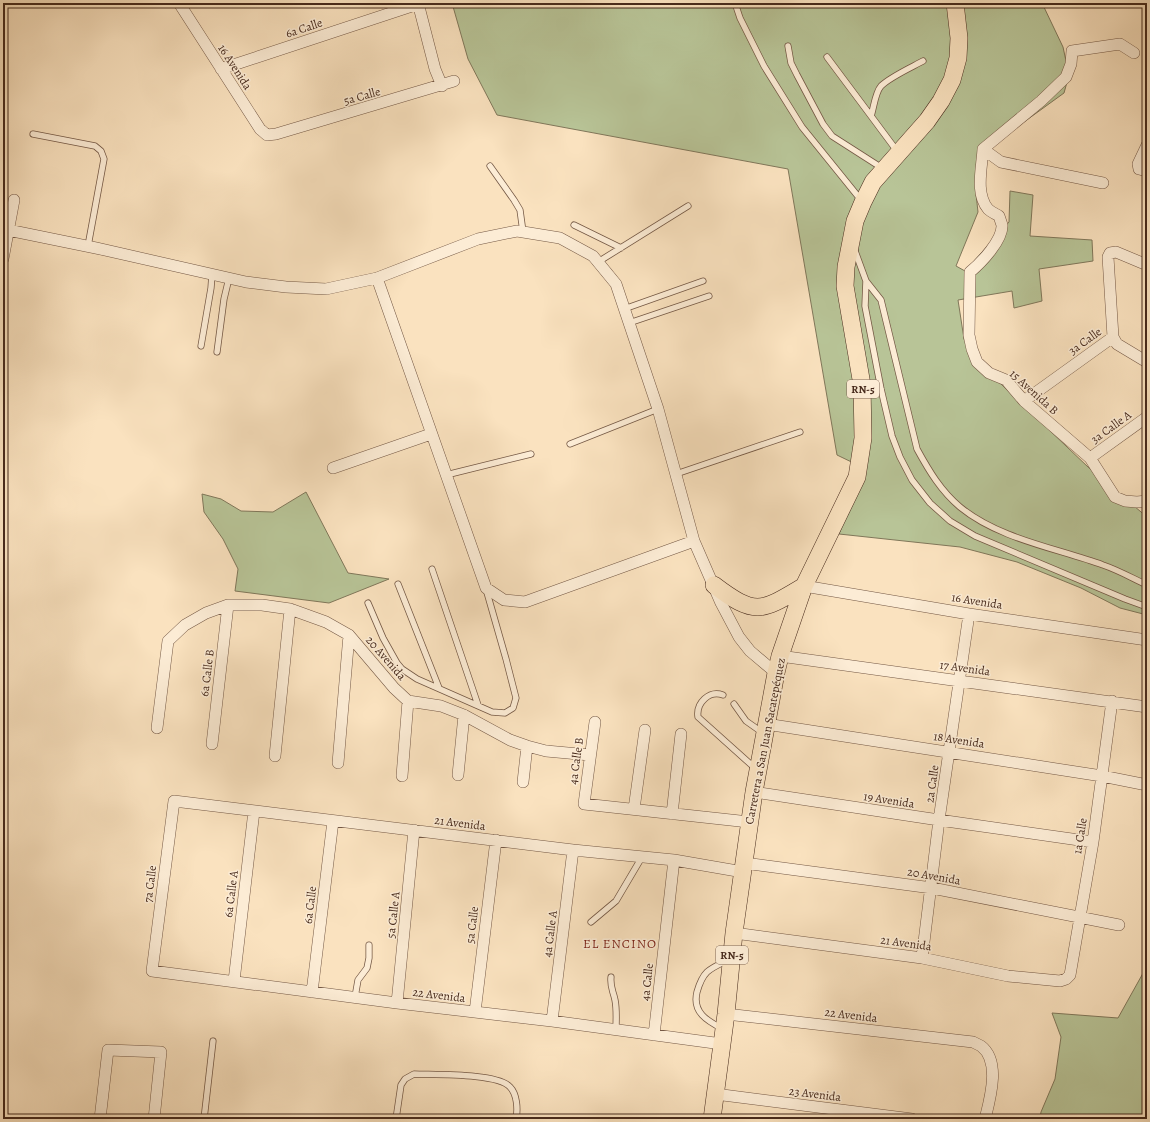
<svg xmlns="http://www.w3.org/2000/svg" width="1150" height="1122" font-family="Alegreya,serif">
  <rect width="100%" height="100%" fill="#fae2bf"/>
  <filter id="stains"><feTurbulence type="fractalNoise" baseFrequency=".005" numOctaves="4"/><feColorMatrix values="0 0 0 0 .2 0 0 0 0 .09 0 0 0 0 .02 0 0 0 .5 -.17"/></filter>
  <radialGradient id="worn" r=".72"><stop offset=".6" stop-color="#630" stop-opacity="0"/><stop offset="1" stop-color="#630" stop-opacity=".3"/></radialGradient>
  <path fill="#b8c497" stroke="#80775a" d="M452,3H1042L1063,47L1069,75L1064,93L988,148L976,194L978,212L956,266L965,271L1009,222L1010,191L1033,195L1030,236L1092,240L1093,261L1039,269L1042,301L1014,308L1012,291L958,300L964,339L977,366L1001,384L1088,467L1147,517V615L1120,608L1081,588L1017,562L960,547L839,534L864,468L837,455L788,169L497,115L468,59Z
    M306,492L348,573L389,579L329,603L235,591L238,569L223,539L204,512L202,494L221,499L241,511L273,512Z
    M1147,966V1119H1040L1041,1112L1055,1079L1061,1037L1052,1013L1118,1018Z"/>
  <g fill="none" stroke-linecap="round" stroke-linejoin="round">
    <g stroke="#745845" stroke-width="7">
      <path id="lane" d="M735,3L740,18L764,66L802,127L861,200
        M788,46L791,63L797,75L823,124L832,136L882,168
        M827,57L871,116
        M33,134L95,146L101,151L104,159L88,246
        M897,151L871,116C874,107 875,93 881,86C890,77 912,67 923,61
        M490,166L514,200L520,210L523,232
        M574,225L621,248
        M855,251L866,281L881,300L917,449C929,471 941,491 960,507C999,539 1056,548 1103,565C1118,570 1132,578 1147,585
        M598,262L688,206
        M866,281L865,306L881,389L892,436L900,457L912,480L930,503L950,521L975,536L1125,599L1147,607
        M624,309L703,281
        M629,323L709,296
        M201,346L211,288L212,274
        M217,352L224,299L229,278
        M570,444L658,409
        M676,474L800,432
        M446,475L531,454
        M432,569L478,705
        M398,584L439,688
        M368,603L383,638L397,663L402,669L417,679L492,712L505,713L513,708L516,698L506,659L486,589
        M723,695C709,690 696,703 698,717L756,769
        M734,704L746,721L763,733
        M591,922L616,901L642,857
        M611,977C610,988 613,990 615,1000C617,1010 616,1020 616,1030
        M355,997L358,980L367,968L369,958V945
        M723,1029C707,1021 692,1012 697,992C703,971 709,969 728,960
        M204,1119L213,1041
        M396,1119L401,1085L405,1079L414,1074C433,1075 498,1073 510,1087C517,1094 518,1109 516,1119"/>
    </g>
    <g stroke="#745845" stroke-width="12">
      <path id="street" d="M179,3L260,129L267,135L276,134L454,81
        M418,3L435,69L442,86
        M1134,53L1120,44L1072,51L1071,64L1066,77L1041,101L983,149C982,168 975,193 988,209C991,212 996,214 999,216C1000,219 1001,222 1002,225C1003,240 981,263 970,272L969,335L972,349L977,362L989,373L1006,380L1024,401L1090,458L1115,497L1125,501L1137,502L1147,501
        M221,69L418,4
        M1147,145L1138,164L1139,169L1147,171
        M983,149L1001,162L1103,183
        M8,230L96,248L246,282L286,287L326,289L377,278L478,239L517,231L560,238L593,256L616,284L658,409L694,541L721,603L739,637L750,651L776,673
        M3,259L14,200
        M377,278L486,588L504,600L525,602L694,541
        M1113,337L1117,344L1147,362
        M1024,401L1113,337L1108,257L1110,253L1116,252L1147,265
        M1090,458L1147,417
        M333,468L431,434
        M804,586L969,614L1147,640
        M780,656L1147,707
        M595,722L584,804L749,822
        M766,724L1102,776L1147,785
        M157,728L168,641L185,625L206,613L228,605H262L290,609L326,622L349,635L394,688L408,701L441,706L464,715L510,740L527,746L546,751L590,755
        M212,744L228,605
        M275,756L290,609
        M338,763L349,635
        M458,775L464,715
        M402,776L408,701
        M523,782L527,746
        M754,792L939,820L1093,842
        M634,809L645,730
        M672,814L681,734
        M744,863L932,888L1119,925
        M734,933L922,958L1008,976L1060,981L1066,979L1070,975L1093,842L1112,701
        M922,958L939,820L969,614
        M234,981L254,811
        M312,992L333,821
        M397,1003L414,830
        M475,1012L496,840
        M726,1014L973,1042C975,1043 979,1045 981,1046C1001,1061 990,1099 985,1119
        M552,1021L573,850
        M654,1035L674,860
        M722,1044L552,1021L397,1003L152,971L174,801L573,850L674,860L743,872
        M715,1094L912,1119
        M100,1119L108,1050L161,1052L154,1119"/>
    </g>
    <g stroke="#472a1c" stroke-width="18">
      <path id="primary" d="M714,585C756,617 762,611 804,586
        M712,1119L726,1014L734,933L754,792L776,673L780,656L804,586L857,477L863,438L862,385L845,286L846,267L855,221L863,202L873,182L927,121L941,101L952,80L958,58L959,38L955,3"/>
    </g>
    <use href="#lane" stroke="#fcecd5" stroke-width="5.5"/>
    <use href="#street" stroke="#fcecd5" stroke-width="11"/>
    <use href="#primary" stroke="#fae2bf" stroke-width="17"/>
  </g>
  <g text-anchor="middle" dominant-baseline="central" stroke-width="3" stroke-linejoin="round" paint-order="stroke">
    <g fill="#fcecd5" stroke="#7d6454" stroke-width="1">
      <rect x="847" y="380" width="32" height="18" rx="3"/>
      <rect x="716" y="946" width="32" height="18" rx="3"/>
    </g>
    <g font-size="11" font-weight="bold" fill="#472a1c">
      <text x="863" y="389">RN-5</text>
      <text x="732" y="955">RN-5</text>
    </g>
    <g font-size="12" fill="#472a1c" stroke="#fcecd5">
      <text transform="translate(304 28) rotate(-18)">6a Calle</text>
      <text transform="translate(235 67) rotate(57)">16 Avenida</text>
      <text transform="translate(362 96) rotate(-16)">5a Calle</text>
      <text transform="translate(1085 341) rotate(-36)">3a Calle</text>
      <text transform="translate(1034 392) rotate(42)">15 Avenida B</text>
      <text transform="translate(1111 427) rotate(-36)">3a Calle A</text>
      <text transform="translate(977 601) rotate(9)">16 Avenida</text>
      <text transform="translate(386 658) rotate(49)">20 Avenida</text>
      <text transform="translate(965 668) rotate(8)">17 Avenida</text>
      <text transform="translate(207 673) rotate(-83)">6a Calle B</text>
      <text transform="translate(959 740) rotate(9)">18 Avenida</text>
      <text transform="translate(765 741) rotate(-79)">Carretera a San Juan Sacatepéquez</text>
      <text transform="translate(576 761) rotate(-82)">4a Calle B</text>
      <text transform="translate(932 784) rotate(-82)">2a Calle</text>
      <text transform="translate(889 800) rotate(9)">19 Avenida</text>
      <text transform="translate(460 823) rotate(7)">21 Avenida</text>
      <text transform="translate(1080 836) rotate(-81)">1a Calle</text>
      <text transform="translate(934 876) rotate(10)">20 Avenida</text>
      <text transform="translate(150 884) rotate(-83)">7a Calle</text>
      <text transform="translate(231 894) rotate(-83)">6a Calle A</text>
      <text transform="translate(310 905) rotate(-83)">6a Calle</text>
      <text transform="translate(393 915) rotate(-84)">5a Calle A</text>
      <text transform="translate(472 925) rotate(-83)">5a Calle</text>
      <text transform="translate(550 934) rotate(-83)">4a Calle A</text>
      <text transform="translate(906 943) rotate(8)">21 Avenida</text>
      <text transform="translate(647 982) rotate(-84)">4a Calle</text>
      <text transform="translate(439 995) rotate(7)">22 Avenida</text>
      <text transform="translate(851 1015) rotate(7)">22 Avenida</text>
      <text transform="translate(815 1094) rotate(7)">23 Avenida</text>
    </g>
    <g font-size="13" letter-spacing="1" fill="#7a1f14" stroke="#fcecd5">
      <text x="620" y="943">EL ENCINO</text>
    </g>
  </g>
  <rect width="1150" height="1122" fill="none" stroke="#fae2bf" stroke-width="16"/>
  <rect x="4" y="4" width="1142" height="1114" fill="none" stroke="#472a1c" stroke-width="2"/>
  <rect x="8" y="8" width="1134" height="1106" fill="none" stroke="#472a1c"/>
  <rect width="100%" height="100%" filter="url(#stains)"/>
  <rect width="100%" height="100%" fill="url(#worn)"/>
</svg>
